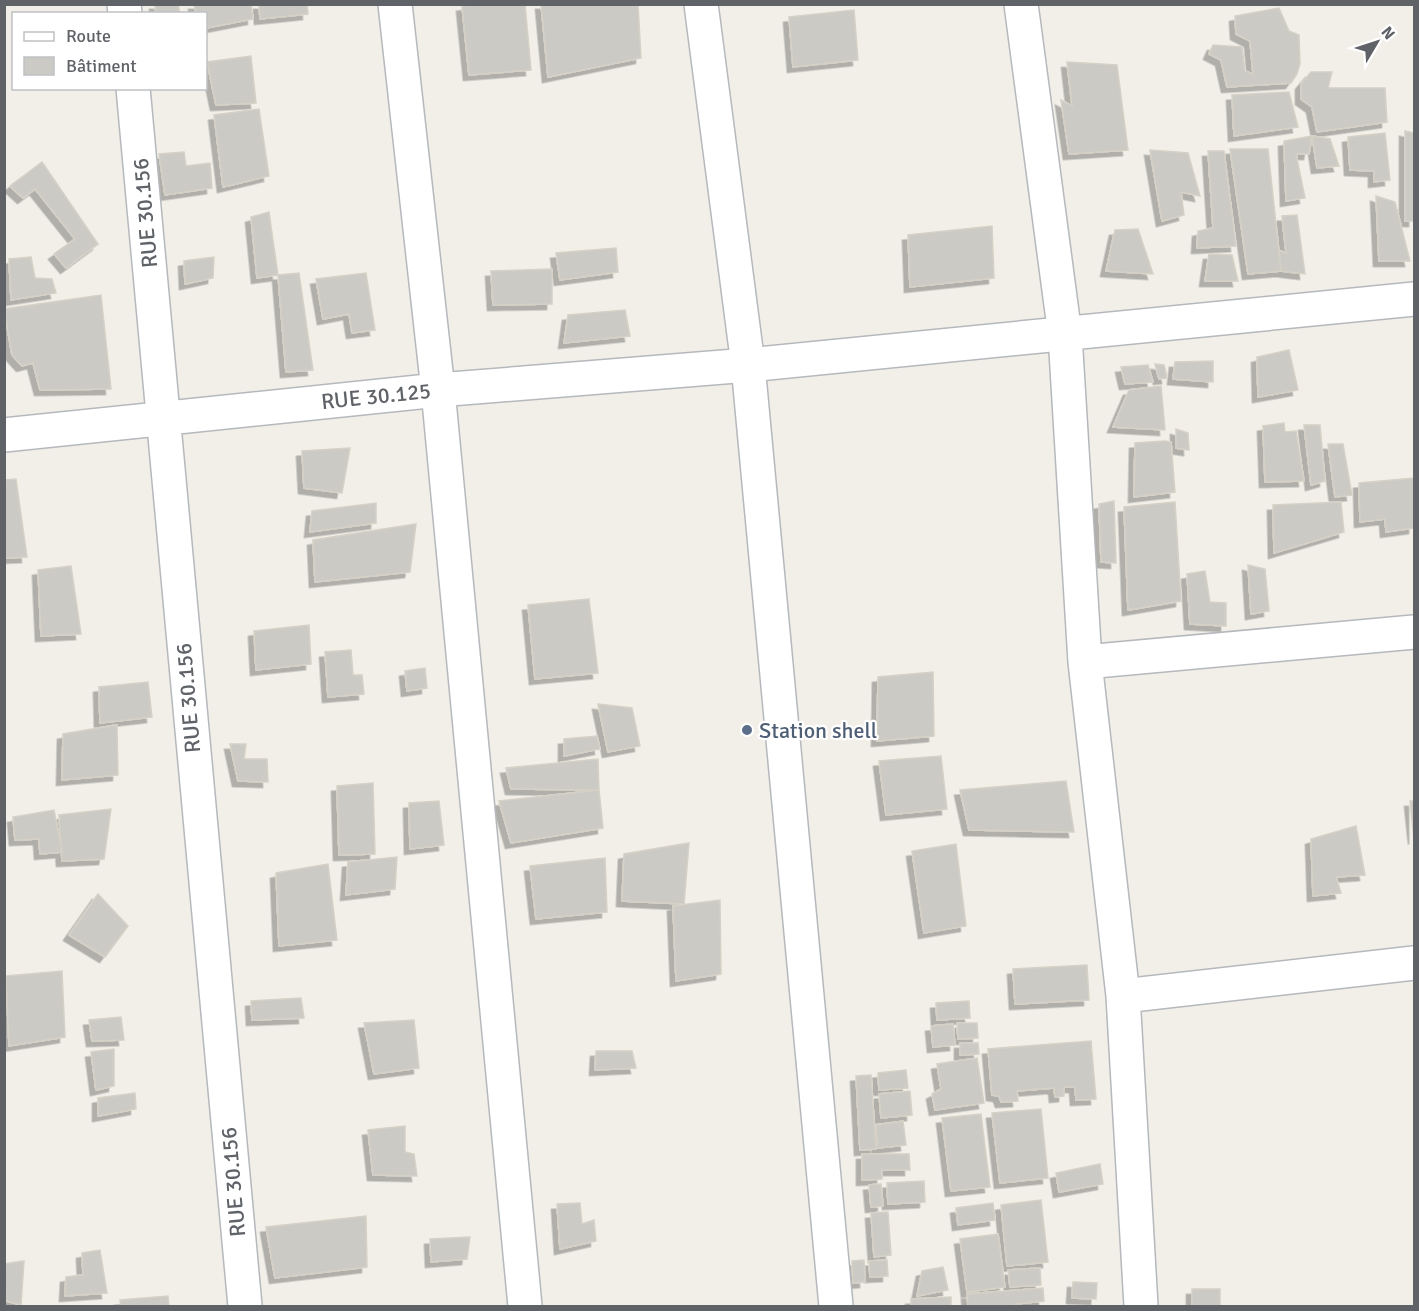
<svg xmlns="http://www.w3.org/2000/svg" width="1419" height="1311" font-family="Signika,sans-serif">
  <defs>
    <filter id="shadow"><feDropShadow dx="-5.5" dy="5.5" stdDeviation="0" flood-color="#0004"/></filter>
  </defs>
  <rect width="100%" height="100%" fill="#f1efe8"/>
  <path fill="#cccac5" stroke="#d6d1c6" stroke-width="1.5" filter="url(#shadow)" d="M155,4H178L180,14H156Z
    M194,4H251L253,19L206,28V14H196Z
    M259,4H307L308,14L260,19Z
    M477,4H525L531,70L469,75L462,6Z
    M541,4H638L641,58L548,77Z
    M1279,8L1289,31L1299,35L1300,64L1297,74L1291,83L1227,87L1221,60L1209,54L1213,45L1242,47L1245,71L1253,74L1250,41L1236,34L1235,16Z
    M854,10L858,60L793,67L789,17Z
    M251,56L256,103L216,105L207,62Z
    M1067,62L1117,65L1128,150L1069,154L1061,100L1072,106Z
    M1311,72H1332L1328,88H1385L1387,122L1317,132L1312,107L1301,99V84Z
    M1289,92L1298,127L1234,136L1232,95Z
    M259,109L269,176L223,187L214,115Z
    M1405,131L1414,133V221H1405Z
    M1385,133L1390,180L1374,182V171L1350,170L1348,137Z
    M1312,136L1330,139L1339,166L1317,168Z
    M1312,136L1309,154H1296L1305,198L1286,201L1284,141Z
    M1230,149H1268L1281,271L1248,274Z
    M1150,150L1188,153L1200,196L1181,192L1184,215L1162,221Z
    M1208,151H1224L1236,246L1197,248L1198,231L1213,228Z
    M184,152L186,166L210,163L212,188L165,195L159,154Z
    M42,162L98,244L66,268L54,254L75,239L35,189L23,198L10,186Z
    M1376,196L1395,202L1410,261H1379Z
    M269,212L278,275L257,278L251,217Z
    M1297,215L1305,274L1281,271L1279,250L1286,253L1282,216Z
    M992,226L994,278L910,287L908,235Z
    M1138,229L1153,274L1106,271L1115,230Z
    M616,248L618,272L560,280L556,253Z
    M1209,254L1232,255L1238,281H1205Z
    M31,257L35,278L52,279L56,293L11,300L9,259Z
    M214,257L213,278L185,284L184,261Z
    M552,269V304L493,305L491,271Z
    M299,273L313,370L286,372L278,275Z
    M366,273L375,330L352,333L349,314L323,319L316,279Z
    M101,295L111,389L40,390L33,363L22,366L12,355L4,309Z
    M625,310L630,336L564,343L568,315Z
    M1289,350L1298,390L1258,397L1257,357Z
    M1213,361V382L1173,379L1175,362Z
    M1155,364L1164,365L1167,378L1159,379Z
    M1148,365L1153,382L1125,384L1121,367Z
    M1161,386L1165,430L1113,427L1129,390Z
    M1284,423L1285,432L1296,431L1304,481L1265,482L1263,426Z
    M1304,425H1320L1325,481L1311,485Z
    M1176,429L1188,433L1189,450L1176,448Z
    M1165,441L1171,442L1175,492L1134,497L1135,443Z
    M1328,444H1343L1352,495L1335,497Z
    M350,448L342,493L304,488L302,451Z
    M1414,478V528L1386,532L1385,519L1360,522L1359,483Z
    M16,479L27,557L4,558V480Z
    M1114,501L1116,563L1101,562L1099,504Z
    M1175,502L1181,601L1128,610L1124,507Z
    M1341,502L1344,532L1274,553L1273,505Z
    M376,503V523L310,532L312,511Z
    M416,524L410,572L315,582L313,540Z
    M1248,565L1265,569L1269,611L1251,614Z
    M71,566L81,634L41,636L38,570Z
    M1205,571L1210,602L1226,603V626L1190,624L1187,574Z
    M589,599L598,673L535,679L528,605Z
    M309,625L311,664L256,670L254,631Z
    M351,650L353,675H362L364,694L328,697L325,652Z
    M425,668L427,688L407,691L405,671Z
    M933,672L934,736L877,741L878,677Z
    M148,682L152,717L100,723L99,687Z
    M598,704L632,708L640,746L608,752Z
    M117,725L118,775L62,780L63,734Z
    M597,736L600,749L564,756V739Z
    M230,744H246L244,759H267L268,782L238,781Z
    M941,756L947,809L886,815L879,761Z
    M598,759L599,790L511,789L506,768Z
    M1066,781L1074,832L969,830L960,790Z
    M373,783L375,854L339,855L337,786Z
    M599,790L603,828L511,843L499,801Z
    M439,801L444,845L410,849L409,803Z
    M1410,801H1414V839Z
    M111,809L104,859L62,861L59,815Z
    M54,810L62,852L40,854L39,839L15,840L13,817Z
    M1356,826L1365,875L1336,877L1341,893L1313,896L1311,839Z
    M689,843L684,904L622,901L624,854Z
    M956,844L966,926L924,933L912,851Z
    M397,857L395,889L346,895L348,862Z
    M605,858L607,912L536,919L530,866Z
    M328,864L337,940L279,946L276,873Z
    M98,894L128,926L105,957L69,935Z
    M720,900L721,974L676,981L673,906Z
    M1087,965L1089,1000L1015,1004L1013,969Z
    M62,971L65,1037L9,1046L6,976Z
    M301,998L304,1018L252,1020L251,1001Z
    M969,1001L970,1018L937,1020L936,1003Z
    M121,1017L124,1040L92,1041L89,1020Z
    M414,1020L419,1068L374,1074L364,1023Z
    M957,1023H977L978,1038L958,1039Z
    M953,1024L955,1045L933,1047L931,1026Z
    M1091,1041L1096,1099L1076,1100L1075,1087H1064V1096L1055,1097L1054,1088L1017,1091L1018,1101L1001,1102L999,1096L992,1095L988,1049Z
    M960,1043H978L979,1054L960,1055Z
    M114,1049V1086L96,1090L91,1052Z
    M596,1051H632L636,1068L595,1070Z
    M977,1058L984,1103L935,1110L932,1094L941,1089L937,1064Z
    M906,1070L908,1088L879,1090L878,1073Z
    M871,1075L876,1149L860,1150L856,1076Z
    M910,1091L912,1115L881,1118L879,1094Z
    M135,1093L136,1109L98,1116V1098Z
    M1041,1109L1048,1178L1000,1183L992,1113Z
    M981,1114L990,1187L951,1191L942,1118Z
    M903,1121L906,1145L878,1148L876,1125Z
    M405,1126V1152L414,1154L417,1176L373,1175L368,1130Z
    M862,1154H909L910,1170H882V1179L862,1180Z
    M1100,1164L1103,1184L1059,1192L1056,1173Z
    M924,1181L925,1202L888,1204L887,1183Z
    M881,1184L883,1206L871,1207L869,1185Z
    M1041,1200L1048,1262L1007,1266L1001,1205Z
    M580,1203L582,1224L594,1220L596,1241L560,1249L557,1204Z
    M993,1203L995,1220L958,1225L956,1208Z
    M888,1212L891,1255L874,1257L871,1213Z
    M366,1216L367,1267L275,1278L266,1227Z
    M998,1234L1005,1287L967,1292L960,1239Z
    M470,1237L467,1259L431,1262L430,1239Z
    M100,1250L107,1293L65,1296L66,1277L83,1275L82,1253Z
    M864,1260L865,1282L853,1283L852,1261Z
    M887,1260L888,1276L870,1277L869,1261Z
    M24,1261L21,1305L6,1301L4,1264Z
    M943,1267L948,1290L917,1296L922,1271Z
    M1040,1268L1041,1285L1010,1287L1008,1270Z
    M1073,1282L1097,1283L1096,1299L1072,1298Z
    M1043,1288L1044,1301L1015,1304V1306H968L967,1294Z
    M1192,1289H1220V1306H1192Z
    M168,1296L169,1306H121L120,1300Z
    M951,1297V1306H911V1299Z"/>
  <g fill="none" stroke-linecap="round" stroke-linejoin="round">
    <g stroke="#b5b8bc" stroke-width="36">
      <path id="minor" d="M124,4L125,14
        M395,4L438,390L525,1306
        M701,4L748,365L836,1306
        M1021,4L1065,335L1085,662L1123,996L1141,1306
        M133,88L245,1306
        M4,435L438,390L748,365L1414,299
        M1085,662L1414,632
        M1123,996L1414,963"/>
    </g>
    <use href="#minor" stroke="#fff" stroke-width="33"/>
  </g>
  <circle fill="#5c6f8a" stroke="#fff" stroke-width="2" cx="747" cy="730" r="6"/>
  <g text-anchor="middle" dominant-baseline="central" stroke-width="4.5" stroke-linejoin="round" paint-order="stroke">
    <g font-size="22" fill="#5f6368" stroke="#fff">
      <text transform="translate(145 213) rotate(-95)">RUE 30.156</text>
      <text transform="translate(376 396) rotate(-6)">RUE 30.125</text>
      <text transform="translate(188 698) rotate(-95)">RUE 30.156</text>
      <text transform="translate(233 1182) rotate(-95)">RUE 30.156</text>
    </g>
    <g font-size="22" fill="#4e5e75" stroke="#fff" text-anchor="start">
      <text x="759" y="730">Station shell</text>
    </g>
  </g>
  <rect width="1419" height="1311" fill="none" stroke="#5f6368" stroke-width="12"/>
  <rect x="12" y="12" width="195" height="78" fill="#ffffff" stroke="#bfc1c3" stroke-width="1.5"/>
  <rect x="24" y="32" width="30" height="9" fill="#ffffff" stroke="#bfc1c3" stroke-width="1.5"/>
  <text x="66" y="42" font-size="18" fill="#5f6368">Route</text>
  <rect x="24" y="57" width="30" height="18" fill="#cccac5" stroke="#bfc1c3" stroke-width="1.5"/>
  <text x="66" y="72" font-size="18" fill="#5f6368">Bâtiment</text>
  <g transform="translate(1377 42) rotate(51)" stroke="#ffffff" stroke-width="4.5" paint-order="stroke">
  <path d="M0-4.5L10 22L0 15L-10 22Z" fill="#5f6368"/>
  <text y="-9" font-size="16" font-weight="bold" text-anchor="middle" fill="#5f6368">N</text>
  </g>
</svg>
